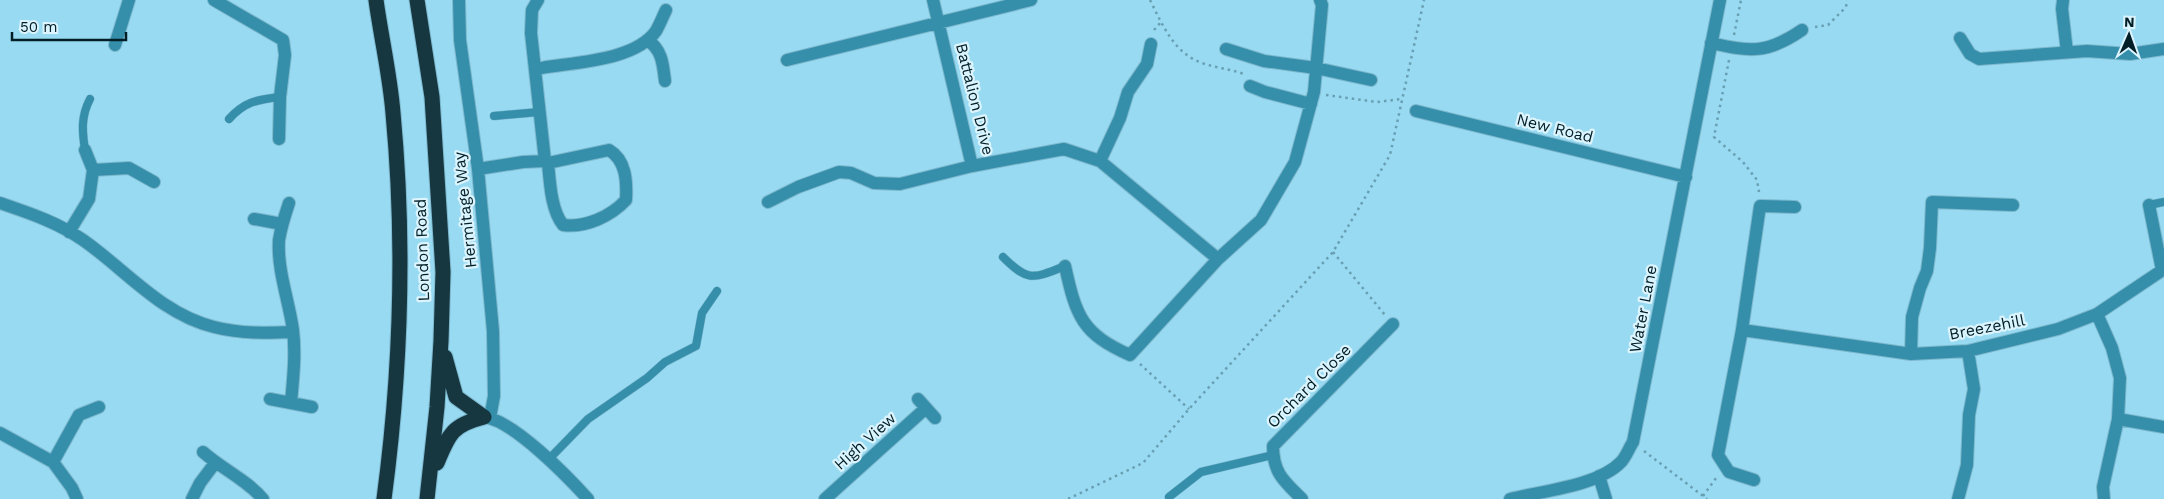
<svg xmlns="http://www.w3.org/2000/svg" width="2164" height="499" font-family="'Work Sans',sans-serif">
  <rect width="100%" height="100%" fill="#98daf2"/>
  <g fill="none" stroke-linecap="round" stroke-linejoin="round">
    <g stroke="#7db8cd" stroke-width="9">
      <path id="lane" d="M494,116L539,112
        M229,119C245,101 257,100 280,97
        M85,150C82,131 81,116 90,99
        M2149,205L2164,202
        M1003,257C1028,282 1033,279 1065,266
        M549,459L588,419L647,378L665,362L696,346L702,313L717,291
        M1169,497L1201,472L1273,455"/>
    </g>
    <g stroke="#7db8cd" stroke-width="14">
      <path id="street" d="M214,0L283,40L285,55L280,97L279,139
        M459,0L460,40L478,169L493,331L494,396L490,418
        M538,0L532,10L531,33L545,161L548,163C550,183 551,210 563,225C586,228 611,216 626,200C627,181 626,160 609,150L548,163
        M933,0L972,166L1064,149L1100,161L1218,259L1261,220L1295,162L1314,92L1322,5L1320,0
        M2063,0L2062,9L2067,52
        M1960,38L1970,54L1979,59L2087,51L2130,54L2164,49
        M647,40C662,49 663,64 665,81
        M1711,43C1751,52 1767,54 1802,30
        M115,45L129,0
        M1226,49L1264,61L1316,68L1371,80
        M787,60L1031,0
        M536,69C570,62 634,62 656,31C660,24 663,16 666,10
        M1250,86L1265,92L1311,104
        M1416,111L1686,177
        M1100,161L1120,118L1128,92L1147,64L1151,44
        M478,169L523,162L545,161
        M93,170L129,168L154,182
        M768,202L798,187L839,172L851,173L874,183L900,184L972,166
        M0,203C29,213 57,222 83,240C126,270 161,314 214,327C241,334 267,333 293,332
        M289,203C285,215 281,227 279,240C277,270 289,301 293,330C296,355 293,379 291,403
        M2149,205L2162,270
        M254,219L282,224
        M69,232L89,199L93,170L85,150
        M1065,266C1076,316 1082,334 1130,355L1218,259
        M2097,314L2112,348L2120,378L2118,419
        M1742,330L1760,206L1795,207
        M1911,354L1912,317L1920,288L1927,271L1930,248L1932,202L2013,205
        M270,399L312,407
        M918,399L935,418
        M484,417C513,420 568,477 588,499
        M0,433L53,462L72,488L77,499
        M203,452C222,469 247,480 263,499
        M53,462L79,415L99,407
        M1599,476L1606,499
        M1754,480L1729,472L1718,455L1742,330L1911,354L1968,351L2058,329L2097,314L2164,269
        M192,499L200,483L215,463
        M825,499L926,408
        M1302,499C1284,481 1273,473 1273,446L1393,324
        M1510,499C1542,491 1598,486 1621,462C1626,457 1629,448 1633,442L1720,0
        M1958,499L1967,465L1969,415L1974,389L1968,351
        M2104,499L2103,487L2118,419L2164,427"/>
    </g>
    <g stroke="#7db8cd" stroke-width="17">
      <path id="highway" d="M376,0C381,37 390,75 393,113C405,241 401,371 384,499
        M417,0L432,97L443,272L441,341L437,407L427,499
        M445,357L456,397L484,417
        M437,463C449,434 452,425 484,417"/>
    </g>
    <path stroke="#699fb2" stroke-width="2.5" stroke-dasharray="2.5 4" stroke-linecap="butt" d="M1150,0C1163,26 1174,53 1202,63C1216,68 1230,69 1244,74
      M1815,27L1828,25L1846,7L1847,0
      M1154,30L1161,22
      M1734,35L1741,0
      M1729,60L1714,137L1743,162L1757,180L1759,192
      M1326,95L1377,102L1402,99
      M1333,252L1385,315
      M1140,364L1189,409
      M1644,451L1707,499
      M1703,496L1716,478
      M1068,499L1143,463L1189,409L1333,252L1390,155L1424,0"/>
    <use href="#lane" stroke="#358fab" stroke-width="8"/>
    <use href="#street" stroke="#358fab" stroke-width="12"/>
    <use href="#highway" stroke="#163640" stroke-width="15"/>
  </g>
  <g text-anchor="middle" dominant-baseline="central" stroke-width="4.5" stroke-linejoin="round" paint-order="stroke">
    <g font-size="16" fill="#021e26" stroke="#dbf4fe">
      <text transform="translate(975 99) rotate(76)">Battalion Drive</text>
      <text transform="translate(1555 128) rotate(14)">New Road</text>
      <text transform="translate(465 210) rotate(-96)">Hermitage Way</text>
      <text transform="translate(422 250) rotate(-92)">London Road</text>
      <text transform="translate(1643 309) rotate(-79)">Water Lane</text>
      <text transform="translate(1987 327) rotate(-11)">Breezehill</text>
      <text transform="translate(1309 386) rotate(-45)">Orchard Close</text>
      <text transform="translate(865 441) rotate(-42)">High View</text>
    </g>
  </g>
  <g transform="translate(2129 35) rotate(2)" stroke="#dbf4fe" stroke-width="4" paint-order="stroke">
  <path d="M0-4L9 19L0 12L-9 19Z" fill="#021e26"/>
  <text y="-8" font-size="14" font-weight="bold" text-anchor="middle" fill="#021e26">N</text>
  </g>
  <path d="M12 32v8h114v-8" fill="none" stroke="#021e26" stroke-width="2.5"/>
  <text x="20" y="32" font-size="15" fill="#021e26" stroke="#dbf4fe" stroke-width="4" paint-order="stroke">50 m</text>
</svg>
